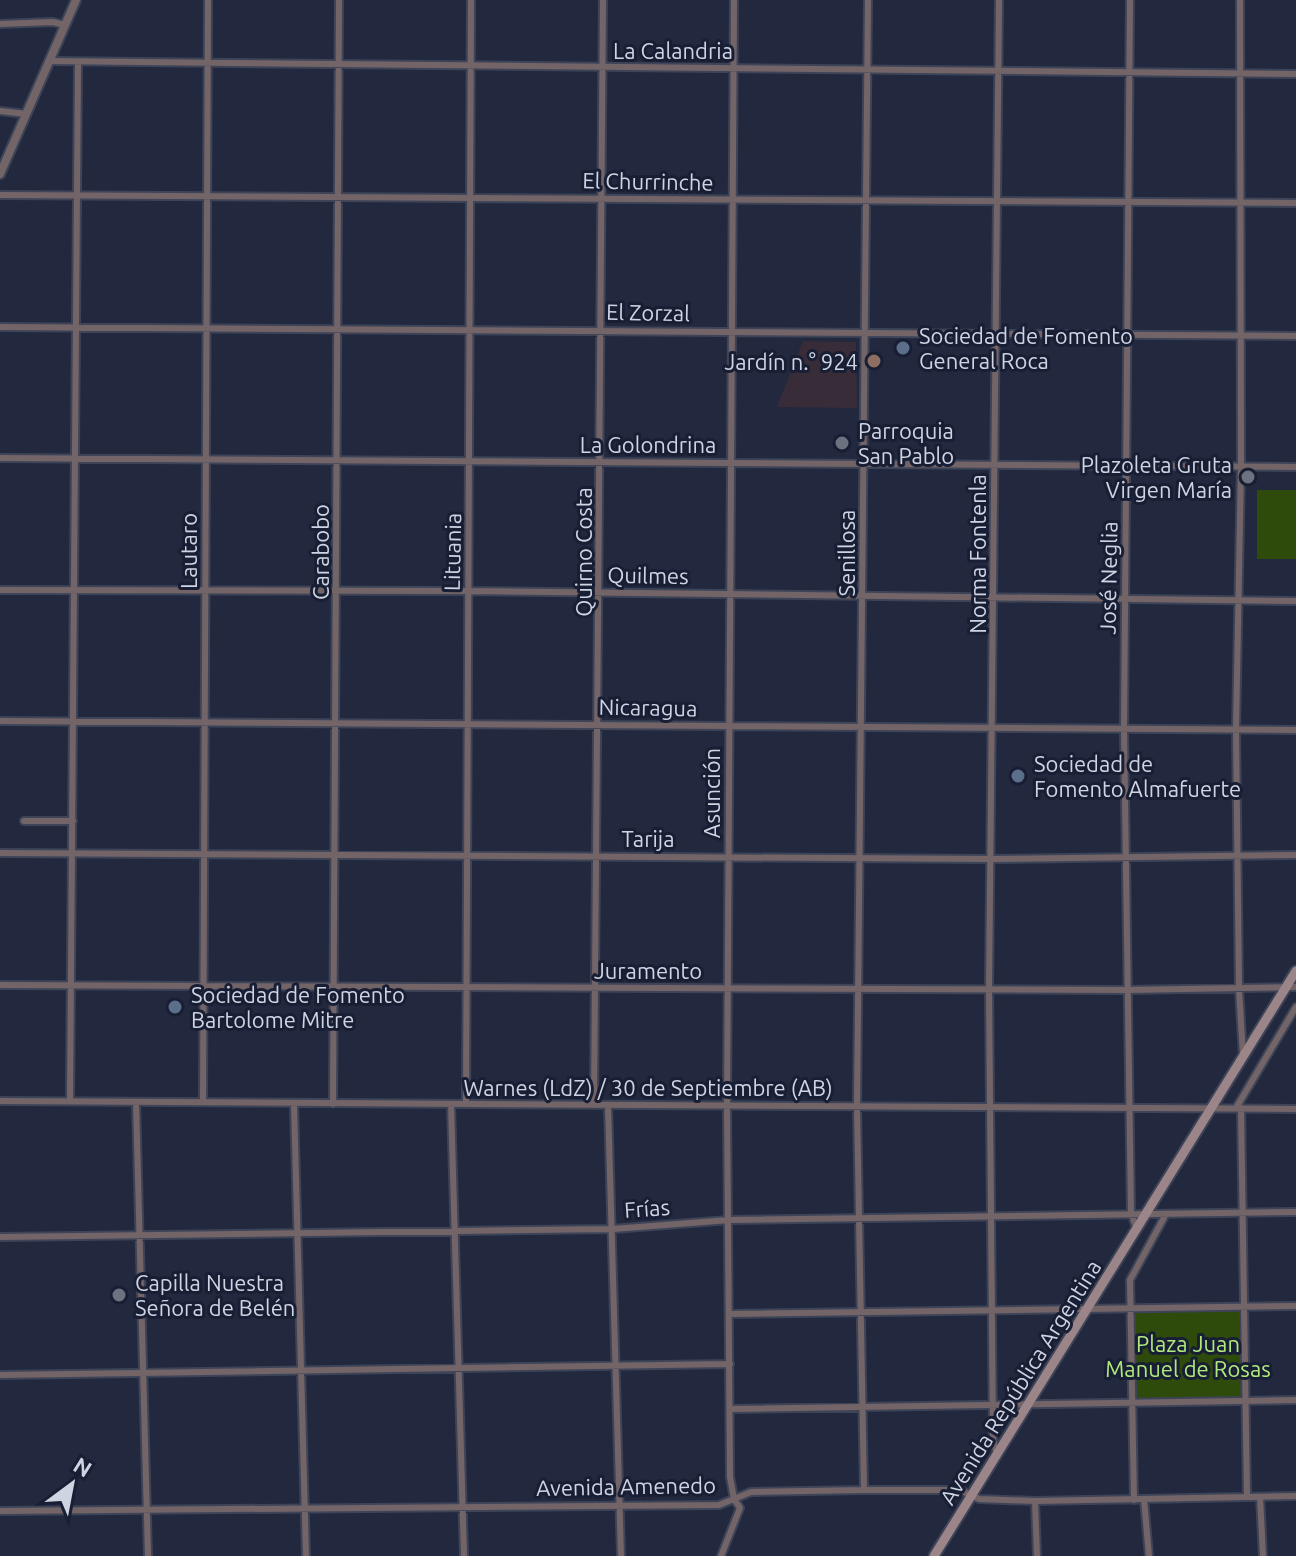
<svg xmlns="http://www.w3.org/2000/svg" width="1296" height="1556" font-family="Ubuntu,sans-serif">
  <rect width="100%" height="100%" fill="#22283e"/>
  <path fill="#392c39" d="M803,341L856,342L857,408L777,407Z"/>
  <path fill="#2e4b0c" d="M1257,490H1296V559H1257Z
    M1239,1311L1241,1398L1136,1399L1135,1313Z"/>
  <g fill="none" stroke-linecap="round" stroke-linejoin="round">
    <g stroke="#3e4458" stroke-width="10">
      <path id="minor" d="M1130,0L1124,729L1131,1213L1136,1227
        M1240,0L1241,466L1236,730L1239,989L1243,1056
        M0,24L53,22L65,25
        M49,61L1296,74
        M0,111L26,114
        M0,195L1296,203
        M0,327L1296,336
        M0,458L1296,467
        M0,590L470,591L1296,601
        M0,721L1296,730
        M24,821H73
        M0,853L990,859L1296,855
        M0,985L1126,990L1296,987
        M0,1101L1296,1109
        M70,1101L78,63
        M136,1102L148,1556
        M203,1102L208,0
        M294,1103L306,1556
        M333,1104L339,0
        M451,1104L464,1556
        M466,1104L471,0
        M594,1104L603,0
        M608,1105L621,1556
        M1236,1108L1296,1007
        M1241,1108L1247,1497
        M0,1237L613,1229L729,1220L1296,1212
        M730,1314L1296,1306
        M0,1375L730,1364
        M730,1409L1296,1400
        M997,1454L993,1440L989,989L999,0
        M864,1490L857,1107L868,0
        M1260,1497L1263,1556
        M1144,1499L1149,1556
        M1134,1500L1130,1280L1166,1214
        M1035,1501L1037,1556
        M0,1511L719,1505L751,1492L864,1490H960L979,1499L1035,1501L1296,1496
        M721,1556L740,1508L734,1499L730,1477L727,1106L734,0"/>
    </g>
    <g stroke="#3e4458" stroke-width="12">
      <path id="tertiary" d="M0,174L76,0"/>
    </g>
    <g stroke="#3e4458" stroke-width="13">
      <path id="secondary" d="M934,1556L1296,971"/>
    </g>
    <use href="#minor" stroke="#736467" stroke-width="6"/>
    <use href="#tertiary" stroke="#736467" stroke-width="8"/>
    <use href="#secondary" stroke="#9c8589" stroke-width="9"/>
  </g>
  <g fill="#5c6f8a" stroke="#181e34" stroke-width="3">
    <circle cx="903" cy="348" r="8"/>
    <circle cx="1018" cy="776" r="8"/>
    <circle cx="175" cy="1007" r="8"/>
  </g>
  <circle fill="#8d6e63" stroke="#181e34" stroke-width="3" cx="874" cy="361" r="8"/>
  <g fill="#6b7280" stroke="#181e34" stroke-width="3">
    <circle cx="842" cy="443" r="8"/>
    <circle cx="1248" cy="477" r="8"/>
    <circle cx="119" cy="1295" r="8"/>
  </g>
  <g text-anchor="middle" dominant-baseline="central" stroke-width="6" stroke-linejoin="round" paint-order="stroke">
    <g font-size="22" fill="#cfd4e3" stroke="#181e34">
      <text x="673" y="50">La Calandria</text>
      <text transform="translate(648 181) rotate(1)">El Churrinche</text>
      <text transform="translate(648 312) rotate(1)">El Zorzal</text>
      <text x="648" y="444">La Golondrina</text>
      <text transform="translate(188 551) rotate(-90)">Lautaro</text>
      <text transform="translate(320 552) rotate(-90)">Carabobo</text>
      <text transform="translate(452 552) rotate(-89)">Lituania</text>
      <text transform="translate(583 552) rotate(-90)">Quirno Costa</text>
      <text transform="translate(846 553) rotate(-90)">Senillosa</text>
      <text transform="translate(977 554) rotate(-90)">Norma Fontenla</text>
      <text transform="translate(648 575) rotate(1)">Quilmes</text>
      <text transform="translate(1108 578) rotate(-89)">José Neglia</text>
      <text transform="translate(648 707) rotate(1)">Nicaragua</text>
      <text transform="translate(711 793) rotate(-90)">Asunción</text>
      <text x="648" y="838">Tarija</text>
      <text x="648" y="970">Juramento</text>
      <text x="648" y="1087">Warnes (LdZ) / 30 de Septiembre (AB)</text>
      <text transform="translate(647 1208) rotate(-4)">Frías</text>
      <text transform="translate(1020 1382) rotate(-58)">Avenida República Argentina</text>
      <text transform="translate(626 1486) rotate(-1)">Avenida Amenedo</text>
    </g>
    <g font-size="22" fill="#cfd4e3" stroke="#181e34" text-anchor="start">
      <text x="919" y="335">Sociedad de Fomento<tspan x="919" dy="25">General Roca</tspan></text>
      <text x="858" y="361" text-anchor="end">Jardín n.° 924</text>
      <text x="858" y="430">Parroquia<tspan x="858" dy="25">San Pablo</tspan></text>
      <text x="1232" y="464" text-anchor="end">Plazoleta Gruta<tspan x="1232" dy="25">Virgen María</tspan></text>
      <text x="1034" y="763">Sociedad de<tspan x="1034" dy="25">Fomento Almafuerte</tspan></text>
      <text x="191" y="994">Sociedad de Fomento<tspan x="191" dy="25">Bartolome Mitre</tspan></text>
      <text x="135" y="1282">Capilla Nuestra<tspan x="135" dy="25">Señora de Belén</tspan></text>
    </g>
    <g font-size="22" fill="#b0e87d" stroke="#181e34">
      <text x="1188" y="1343">Plaza Juan<tspan x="1188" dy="25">Manuel de Rosas</tspan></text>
    </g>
  </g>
  <g transform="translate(72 1484) rotate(32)" stroke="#181e34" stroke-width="6" paint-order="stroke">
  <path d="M0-6L14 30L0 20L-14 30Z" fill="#cfd4e3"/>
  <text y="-12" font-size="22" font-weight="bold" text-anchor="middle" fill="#cfd4e3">N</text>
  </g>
</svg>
